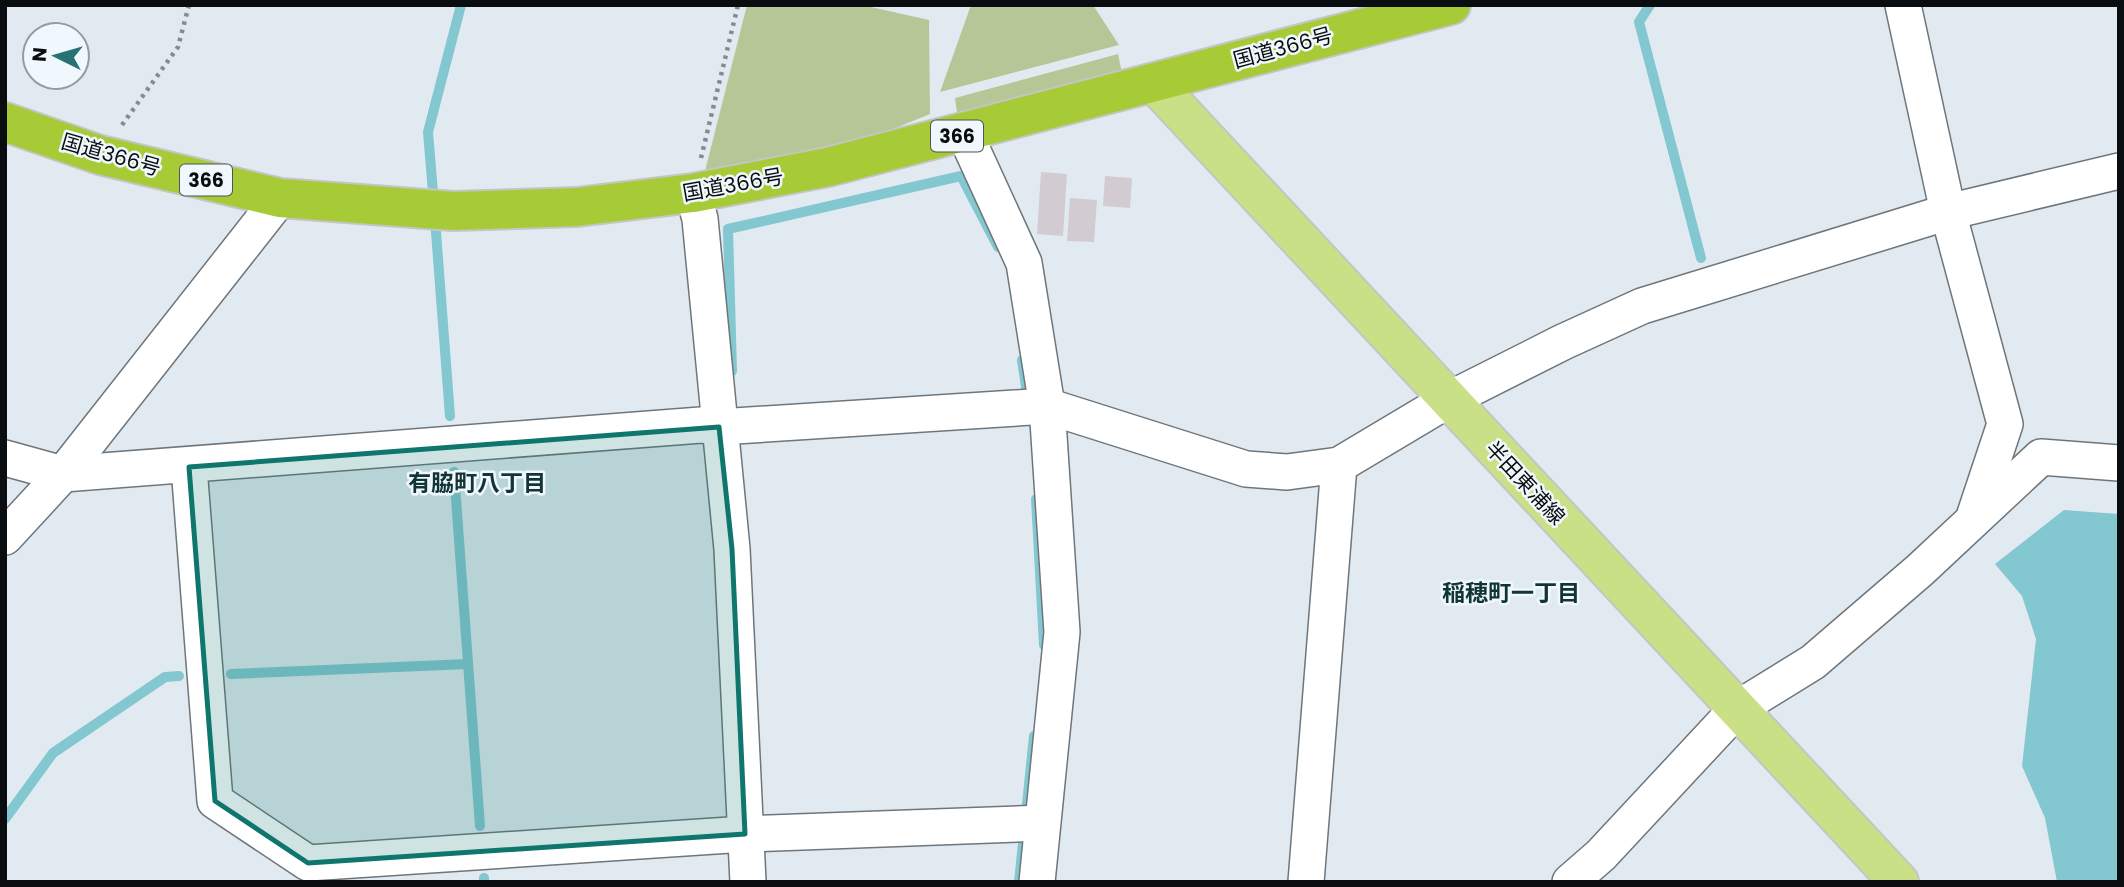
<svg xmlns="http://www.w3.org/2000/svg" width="2124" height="887" font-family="Poppins,'Noto Sans JP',sans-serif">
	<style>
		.green { fill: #b6c797 }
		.water { fill: #83c7d0 }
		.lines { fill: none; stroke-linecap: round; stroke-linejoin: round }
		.stream { stroke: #83c7d0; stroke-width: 10 }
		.building { fill: #d2cbd1 }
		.minor-casing { stroke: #6e767b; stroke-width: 38 }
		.major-casing { stroke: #c4c5c5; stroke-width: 42 }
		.highway-casing { stroke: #c4c5c5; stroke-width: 42 }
		.path { stroke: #858b90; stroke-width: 4.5; stroke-dasharray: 3.5 5; stroke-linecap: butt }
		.minor { stroke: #fff; stroke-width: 35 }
		.major { stroke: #cae087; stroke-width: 38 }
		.highway { stroke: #a7cb37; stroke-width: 38 }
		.marked { fill: #0f766e; fill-opacity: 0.2; stroke: #0f766e; stroke-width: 5; stroke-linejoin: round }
		.labels { text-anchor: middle; stroke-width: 5; stroke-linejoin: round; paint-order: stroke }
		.shield { fill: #f0f8fe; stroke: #4f5457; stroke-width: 2 }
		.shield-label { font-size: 19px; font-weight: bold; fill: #0a0d0f }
		.street-label { font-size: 21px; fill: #0a0d0f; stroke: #f0f8fe }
		.neighbourhood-label { font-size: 23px; font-weight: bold; fill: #113434; stroke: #f0f8fe }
	</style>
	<rect width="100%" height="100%" fill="#e2eaf1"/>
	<!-- green -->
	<g class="green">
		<path d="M747,5H862L929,20L930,114L886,132L704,175Z"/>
		<path d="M971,5H1093L1119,45L940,92Z"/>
		<path d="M1118,54L1122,73L957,113L955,98Z"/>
	</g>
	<!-- water -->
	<path class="water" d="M2064,510L2119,514V882H2057L2045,818L2022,766L2036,639L2022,596L1995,564Z"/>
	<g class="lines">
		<!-- stream -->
		<g class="stream">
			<path d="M1650,5L1639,22L1701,258"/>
			<path d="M434,204L428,132L461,5"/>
			<path d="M435,219L450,416"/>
			<path d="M1022,360L1028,400"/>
			<path d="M732,371L728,229L961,176L998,247"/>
			<path d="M454,472L480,826"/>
			<path d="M1036,499L1044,645"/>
			<path d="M231,674L468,664"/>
			<path d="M5,819L53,753L165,677L179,676"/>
			<path d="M484,878V882"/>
			<path d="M1019,882L1034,736"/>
		</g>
	</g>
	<!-- building -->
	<g class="building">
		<path d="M1041,172L1067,174L1063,236L1037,234Z"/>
		<path d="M1105,176L1132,178L1130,208L1103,206Z"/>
		<path d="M1070,198L1097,200L1094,242L1067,241Z"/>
	</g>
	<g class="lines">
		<defs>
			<g id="minor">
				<path d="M1903,5L1948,212L2005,424L1975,514"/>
				<path d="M965,134L1024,263L1047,406L1062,632L1037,882"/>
				<path d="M693,193L700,219L732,549L748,882"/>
				<path d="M5,458L63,474L701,425L719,427L1047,406L1246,469L1287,472L1339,465L1448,400L1563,342L1642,306L1948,212L2119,171"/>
				<path d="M189,467L215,801L308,863L745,834L1042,823"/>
				<path d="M5,537L63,474L280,198"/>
				<path d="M1306,882L1339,465"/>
				<path d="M1570,882L1601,855L1737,709L1813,662L1920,570L2041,457L2119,463"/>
			</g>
			<path id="major" d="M1154,83L1899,882"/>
			<path id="highway" d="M5,122L100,155L280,198L453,211L577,207L693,193L828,167L1451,5"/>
		</defs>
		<!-- minor casing -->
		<use href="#minor" class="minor-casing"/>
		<!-- major casing -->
		<use href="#major" class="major-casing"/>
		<!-- highway casing -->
		<use href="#highway" class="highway-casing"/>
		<!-- path -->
		<g class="path">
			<path d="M122,125L178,47L189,5"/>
			<path d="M701,158L738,5"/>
		</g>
		<!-- minor -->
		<use href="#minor" class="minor"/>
		<!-- major -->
		<use href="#major" class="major"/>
		<!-- highway -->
		<use href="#highway" class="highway"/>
	</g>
	<!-- marked area -->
	<path class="marked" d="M719,427L732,549L745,834L308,863L215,801L189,467Z"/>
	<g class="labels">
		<!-- shield labels -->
		<g class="shield">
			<rect x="931" y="120.5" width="52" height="31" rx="5"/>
			<rect x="180" y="164.5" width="52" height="31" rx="5"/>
		</g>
		<g class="shield-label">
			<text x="957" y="143">366</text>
			<text x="206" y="187">366</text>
		</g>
		<!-- street labels -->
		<g class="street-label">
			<text transform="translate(1283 48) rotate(-15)" y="7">国道366号</text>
			<text transform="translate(111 155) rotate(16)" y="7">国道366号</text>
			<text transform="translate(733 185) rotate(-10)" y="7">国道366号</text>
			<text transform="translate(1525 483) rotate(47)" y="7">半田東浦線</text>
		</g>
		<!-- neighbourhood labels -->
		<g class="neighbourhood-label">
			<text x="477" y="491">有脇町八丁目</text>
			<text x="1511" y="601">稲穂町一丁目</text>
		</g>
	</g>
	<!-- border -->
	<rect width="2124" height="887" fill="none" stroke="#0a0d0f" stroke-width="14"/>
	<!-- north arrow -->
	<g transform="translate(56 56) rotate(275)"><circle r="33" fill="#f0f8fe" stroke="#949a9e" stroke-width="2"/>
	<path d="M0-5L12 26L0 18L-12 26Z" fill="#277272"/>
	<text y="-10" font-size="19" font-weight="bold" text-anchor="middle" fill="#0a0d0f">N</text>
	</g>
</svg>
